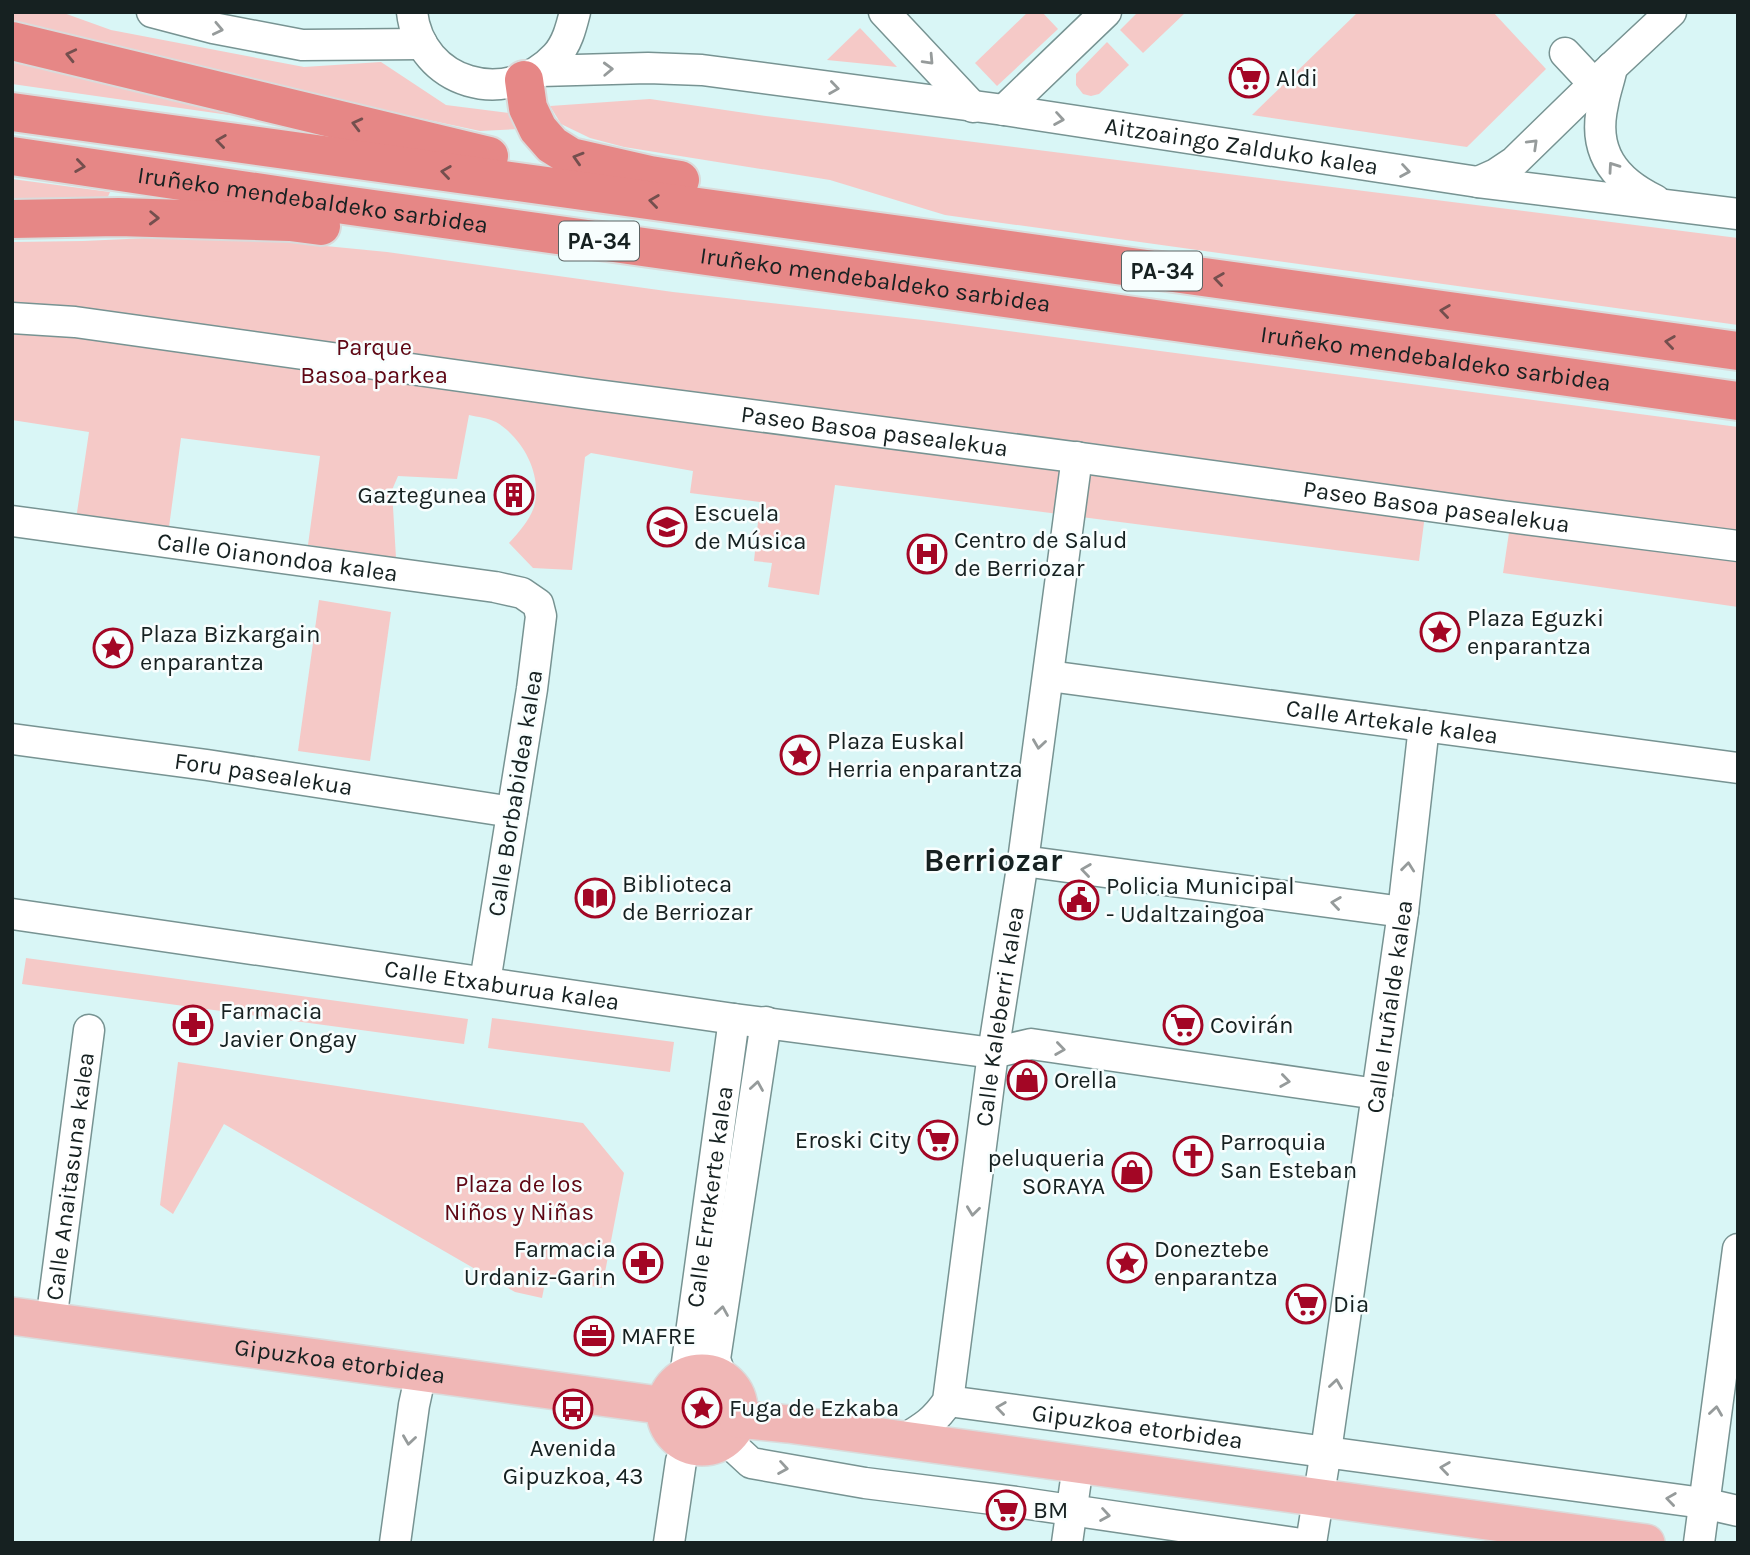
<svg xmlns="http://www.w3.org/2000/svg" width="1750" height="1555" font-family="Karla,sans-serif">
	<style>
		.green { fill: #f5c9c7 }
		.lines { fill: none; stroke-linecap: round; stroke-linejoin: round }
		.minor-casing { stroke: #779392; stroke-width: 33 }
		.major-casing { stroke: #dadbdb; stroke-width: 40 }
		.highway-casing { stroke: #dadbdb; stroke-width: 42 }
		.minor { stroke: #fff; stroke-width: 30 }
		.major { stroke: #f0b7b6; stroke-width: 37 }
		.highway { stroke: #e68786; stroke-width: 38 }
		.oneway { stroke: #969b9b }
		.oneway2 { stroke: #744f4e }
		.labels { text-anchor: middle; stroke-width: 5; stroke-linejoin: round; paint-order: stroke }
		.shield { fill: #f8fefe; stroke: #5a6363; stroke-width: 2 }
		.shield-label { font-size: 23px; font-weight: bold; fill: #162121 }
		.poi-label { font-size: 24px; fill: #162121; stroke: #f8fefe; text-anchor: start }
		.street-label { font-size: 24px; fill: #162121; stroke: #f8fefe }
		.park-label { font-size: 24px; fill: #5e0613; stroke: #f8fefe }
		.district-label { font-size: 32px; font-weight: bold; fill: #162121; stroke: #f8fefe }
	</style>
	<rect width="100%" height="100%" fill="#d9f6f6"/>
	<!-- green -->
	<g class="green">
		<path d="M12,12H61L111,30L304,67L381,62L446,105L509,113L520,129L480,131L195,70L12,26Z"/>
		<path d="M1028,12H1042L1058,29L997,86L975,63Z"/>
		<path d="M1138,12H1186L1143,53L1120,30Z"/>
		<path d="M1358,12H1493L1546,69L1467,147L1252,115Z"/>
		<path d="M860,28L897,67L827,60Z"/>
		<path d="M1107,42L1129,65L1099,94L1091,96L1083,94L1076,85V74Z"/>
		<path d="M12,57L250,109L229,115L12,84Z"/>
		<path d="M650,99L759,115L1738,238V325L945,215L830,180L624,147L590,138L561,124L550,106Z"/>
		<path d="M12,179L110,192L106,201L12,199Z"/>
		<path d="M214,235L387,252L673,292L932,321L1738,427V607L1503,573L1510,526L1425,515L1419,561L835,485L819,595L768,587L772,563L754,561L760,502L690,493L693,471L591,453L585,457L572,570L533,568L509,543C519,532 529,521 534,507C543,475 523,438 496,422C488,418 478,417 469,415L457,479L398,476L392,490L396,558L308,545L320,456L181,438L169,527L76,519L89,432L12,420V242L83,241Z"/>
		<path d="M319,600L391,612L370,761L298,751Z"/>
		<path d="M26,958L468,1019L464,1044L22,984Z"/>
		<path d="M492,1018L674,1042L670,1072L488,1048Z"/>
		<path d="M178,1062L583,1123L624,1173L602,1288L546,1278L542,1298L515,1292L224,1124L173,1214L160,1205Z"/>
		<circle cx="702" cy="1409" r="24"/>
	</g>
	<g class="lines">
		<defs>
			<g id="minor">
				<path d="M152,12L213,28L302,45L422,44"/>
				<path d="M412,12C420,84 507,109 556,56C567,44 571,28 575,12"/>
				<path d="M884,12L973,107"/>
				<path d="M1565,53L1594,84"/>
				<path d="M1612,67C1610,79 1605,91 1603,104C1592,151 1614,180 1655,200"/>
				<path id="s1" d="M540,71L648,68L702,70L1004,110L1478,182L1738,214"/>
				<path d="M1004,110L1106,12"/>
				<path d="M1478,182L1496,174L1514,162L1594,84L1671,12"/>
				<path id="s2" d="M12,318L75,322L589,394L1089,459L1502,516L1738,546"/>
				<path id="s3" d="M12,521L495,587L522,593L538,604L541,616L532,689L485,982"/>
				<path id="s4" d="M1049,676L1738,768"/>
				<path id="s5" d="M12,739L207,765L512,812"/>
				<path d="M1023,861L1403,912"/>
				<path id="s6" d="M12,914L734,1019L993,1053L1031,1044L1377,1094"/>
				<path id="s7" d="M51,1322L89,1030"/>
				<path id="s8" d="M685,1377L734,1019"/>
				<path d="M721,1377L715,1359L766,1022"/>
				<path id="s9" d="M948,1401L1703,1503L1738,1511"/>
				<path d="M725,1439L751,1463L865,1483L1016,1502L1295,1543"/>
				<path id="s10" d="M903,1440C923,1428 935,1421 948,1401L993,1053L1023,861L1077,457"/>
				<path d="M395,1543L414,1405L421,1373"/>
				<path d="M669,1543L681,1461L690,1444"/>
				<path d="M1067,1543L1078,1465"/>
				<path id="s11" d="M1311,1543L1326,1451L1403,912L1424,726"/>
				<path d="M1699,1543L1738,1249"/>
			</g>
			<g id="major">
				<path id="s12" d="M12,1316L666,1406"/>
				<circle cx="702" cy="1410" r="37"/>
				<path d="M738,1419L788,1424L1646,1543"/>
			</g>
			<g id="highway">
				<path d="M12,41L489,156"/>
				<path d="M524,80L528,108L538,129L552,145L571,157L650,175L680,180"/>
				<path d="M12,112L1738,351"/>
				<path id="s13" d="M12,156L323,202L1738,401"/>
				<path d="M12,219L118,217L290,222L321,226"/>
			</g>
		</defs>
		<!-- minor casing -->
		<use href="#minor" class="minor-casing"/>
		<!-- major casing -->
		<use href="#major" class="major-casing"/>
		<!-- highway casing -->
		<use href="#highway" class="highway-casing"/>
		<!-- minor -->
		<use href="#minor" class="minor"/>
		<!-- major -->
		<use href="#major" class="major"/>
		<!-- highway -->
		<use href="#highway" class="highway"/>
	</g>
	<!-- one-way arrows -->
	<defs><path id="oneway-chevron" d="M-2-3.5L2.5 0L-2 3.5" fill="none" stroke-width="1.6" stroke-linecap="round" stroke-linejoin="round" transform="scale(1.75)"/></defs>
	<g class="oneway">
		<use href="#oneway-chevron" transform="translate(218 29) rotate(12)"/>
		<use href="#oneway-chevron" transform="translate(929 60) rotate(47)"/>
		<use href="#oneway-chevron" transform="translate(608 69) rotate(-2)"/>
		<use href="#oneway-chevron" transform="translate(834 88) rotate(8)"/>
		<use href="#oneway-chevron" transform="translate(1059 119) rotate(9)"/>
		<use href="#oneway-chevron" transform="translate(1533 144) rotate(-44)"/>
		<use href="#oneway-chevron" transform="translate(1613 167) rotate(-125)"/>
		<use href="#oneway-chevron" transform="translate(1405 171) rotate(9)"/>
		<use href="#oneway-chevron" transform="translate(1039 744) rotate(98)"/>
		<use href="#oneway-chevron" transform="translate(1408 867) rotate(-84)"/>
		<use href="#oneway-chevron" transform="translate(1086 870) rotate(-172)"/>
		<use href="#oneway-chevron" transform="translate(1336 903) rotate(-172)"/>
		<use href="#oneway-chevron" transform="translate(1060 1049) rotate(8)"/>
		<use href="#oneway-chevron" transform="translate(1285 1081) rotate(8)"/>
		<use href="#oneway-chevron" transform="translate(757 1086) rotate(-81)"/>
		<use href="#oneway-chevron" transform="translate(973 1211) rotate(97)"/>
		<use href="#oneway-chevron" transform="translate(722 1311) rotate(-81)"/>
		<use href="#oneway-chevron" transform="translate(1336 1384) rotate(-82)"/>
		<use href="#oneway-chevron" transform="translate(1001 1408) rotate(-172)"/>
		<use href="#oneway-chevron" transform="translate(1716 1411) rotate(-82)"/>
		<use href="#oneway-chevron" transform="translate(409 1440) rotate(98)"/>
		<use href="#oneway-chevron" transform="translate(783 1468) rotate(9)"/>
		<use href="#oneway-chevron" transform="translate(1445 1468) rotate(-172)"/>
		<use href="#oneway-chevron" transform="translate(1671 1499) rotate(-172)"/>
		<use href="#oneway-chevron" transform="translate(1105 1515) rotate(9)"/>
	</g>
	<g class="oneway2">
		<use href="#oneway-chevron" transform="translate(71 55) rotate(-167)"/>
		<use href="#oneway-chevron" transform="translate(357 124) rotate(-166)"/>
		<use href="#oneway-chevron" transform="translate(221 141) rotate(-172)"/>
		<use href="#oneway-chevron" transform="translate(578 158) rotate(-163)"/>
		<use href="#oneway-chevron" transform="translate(80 166) rotate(8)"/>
		<use href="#oneway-chevron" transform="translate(446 172) rotate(-172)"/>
		<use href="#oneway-chevron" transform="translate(654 201) rotate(-172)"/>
		<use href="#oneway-chevron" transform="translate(154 218) rotate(2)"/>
		<use href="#oneway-chevron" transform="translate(1219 279) rotate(-172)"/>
		<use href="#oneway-chevron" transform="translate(1445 311) rotate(-172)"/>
		<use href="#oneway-chevron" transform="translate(1670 342) rotate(-172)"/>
	</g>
	<!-- icons -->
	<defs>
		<symbol id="supermarket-ring" viewBox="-11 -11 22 22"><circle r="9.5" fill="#f8fefe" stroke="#a30625" stroke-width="1.5"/><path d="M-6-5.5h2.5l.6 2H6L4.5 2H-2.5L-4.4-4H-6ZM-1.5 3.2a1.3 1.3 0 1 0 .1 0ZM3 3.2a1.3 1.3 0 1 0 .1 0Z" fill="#a30625"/></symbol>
		<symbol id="building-ring" viewBox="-11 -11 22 22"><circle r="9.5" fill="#f8fefe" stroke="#a30625" stroke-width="1.5"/><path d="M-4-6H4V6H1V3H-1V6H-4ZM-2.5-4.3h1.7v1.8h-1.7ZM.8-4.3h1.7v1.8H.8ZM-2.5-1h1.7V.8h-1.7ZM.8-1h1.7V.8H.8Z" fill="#a30625"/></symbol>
		<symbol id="university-ring" viewBox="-11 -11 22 22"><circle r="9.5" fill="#f8fefe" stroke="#a30625" stroke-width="1.5"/><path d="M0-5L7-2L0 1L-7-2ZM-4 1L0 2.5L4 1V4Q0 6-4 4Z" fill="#a30625"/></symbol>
		<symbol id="hospital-ring" viewBox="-11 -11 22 22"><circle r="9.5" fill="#f8fefe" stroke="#a30625" stroke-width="1.5"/><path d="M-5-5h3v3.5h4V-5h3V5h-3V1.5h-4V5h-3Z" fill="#a30625"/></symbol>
		<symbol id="sight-ring" viewBox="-11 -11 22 22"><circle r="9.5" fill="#f8fefe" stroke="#a30625" stroke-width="1.5"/><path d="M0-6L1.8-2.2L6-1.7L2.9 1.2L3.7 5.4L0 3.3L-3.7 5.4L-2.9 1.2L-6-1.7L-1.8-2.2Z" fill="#a30625"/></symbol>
		<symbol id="library-ring" viewBox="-11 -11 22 22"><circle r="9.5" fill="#f8fefe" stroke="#a30625" stroke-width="1.5"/><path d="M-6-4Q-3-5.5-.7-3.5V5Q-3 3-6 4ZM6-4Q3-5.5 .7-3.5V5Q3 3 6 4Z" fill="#a30625"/></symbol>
		<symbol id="civic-ring" viewBox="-11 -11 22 22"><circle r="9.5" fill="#f8fefe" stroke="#a30625" stroke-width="1.5"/><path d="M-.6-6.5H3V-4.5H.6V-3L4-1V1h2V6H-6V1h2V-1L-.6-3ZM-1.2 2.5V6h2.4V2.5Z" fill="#a30625"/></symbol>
		<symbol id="pharmacy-ring" viewBox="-11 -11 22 22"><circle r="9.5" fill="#f8fefe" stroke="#a30625" stroke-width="1.5"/><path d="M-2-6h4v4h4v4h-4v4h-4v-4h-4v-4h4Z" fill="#a30625"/></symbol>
		<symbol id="shop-ring" viewBox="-11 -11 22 22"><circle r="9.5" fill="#f8fefe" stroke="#a30625" stroke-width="1.5"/><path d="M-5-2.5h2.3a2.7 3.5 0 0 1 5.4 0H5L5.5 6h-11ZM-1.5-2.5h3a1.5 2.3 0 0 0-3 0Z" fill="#a30625"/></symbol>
		<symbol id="church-ring" viewBox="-11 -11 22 22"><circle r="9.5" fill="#f8fefe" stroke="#a30625" stroke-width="1.5"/><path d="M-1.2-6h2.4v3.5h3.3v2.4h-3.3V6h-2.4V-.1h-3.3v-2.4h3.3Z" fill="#a30625"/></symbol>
		<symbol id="office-ring" viewBox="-11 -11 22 22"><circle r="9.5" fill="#f8fefe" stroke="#a30625" stroke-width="1.5"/><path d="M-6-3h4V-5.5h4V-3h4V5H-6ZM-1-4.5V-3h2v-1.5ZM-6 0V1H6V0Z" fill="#a30625"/></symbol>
		<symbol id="bus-ring" viewBox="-11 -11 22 22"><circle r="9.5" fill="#f8fefe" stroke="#a30625" stroke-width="1.5"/><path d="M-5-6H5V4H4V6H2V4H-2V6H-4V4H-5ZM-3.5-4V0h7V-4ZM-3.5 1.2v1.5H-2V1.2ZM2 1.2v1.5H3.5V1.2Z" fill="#a30625"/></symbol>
	</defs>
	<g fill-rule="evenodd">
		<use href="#supermarket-ring" x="1227" y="56" width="44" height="44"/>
		<use href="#building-ring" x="492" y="473" width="44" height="44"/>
		<use href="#university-ring" x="645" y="505" width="44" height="44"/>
		<use href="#hospital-ring" x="905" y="532" width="44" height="44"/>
		<use href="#sight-ring" x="1418" y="610" width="44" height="44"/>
		<use href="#sight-ring" x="91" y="626" width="44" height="44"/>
		<use href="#sight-ring" x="778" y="733" width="44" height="44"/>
		<use href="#library-ring" x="573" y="876" width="44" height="44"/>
		<use href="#civic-ring" x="1057" y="878" width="44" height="44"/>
		<use href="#pharmacy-ring" x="171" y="1003" width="44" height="44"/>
		<use href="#supermarket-ring" x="1161" y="1003" width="44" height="44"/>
		<use href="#shop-ring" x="1005" y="1058" width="44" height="44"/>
		<use href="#supermarket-ring" x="916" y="1118" width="44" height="44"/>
		<use href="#church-ring" x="1171" y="1134" width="44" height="44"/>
		<use href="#shop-ring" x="1110" y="1150" width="44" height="44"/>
		<use href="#pharmacy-ring" x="621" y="1241" width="44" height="44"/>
		<use href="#sight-ring" x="1105" y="1241" width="44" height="44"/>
		<use href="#supermarket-ring" x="1284" y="1282" width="44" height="44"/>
		<use href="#office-ring" x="572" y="1314" width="44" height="44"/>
		<use href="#sight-ring" x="680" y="1386" width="44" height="44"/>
		<use href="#bus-ring" x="551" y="1387" width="44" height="44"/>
		<use href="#supermarket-ring" x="984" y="1488" width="44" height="44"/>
	</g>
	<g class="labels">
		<!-- shield labels -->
		<g class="shield">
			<rect x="559" y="221.5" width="80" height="39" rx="5"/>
			<rect x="1122" y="251.5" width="80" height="39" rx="5"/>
		</g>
		<g class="shield-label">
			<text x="599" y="249">PA-34</text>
			<text x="1162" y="279">PA-34</text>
		</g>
		<!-- poi labels -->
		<g class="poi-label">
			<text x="1276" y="86">Aldi</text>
			<text x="487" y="503" text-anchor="end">Gaztegunea</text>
			<text x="694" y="521">Escuela<tspan x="694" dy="28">de Música</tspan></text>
			<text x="954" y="548">Centro de Salud<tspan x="954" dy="28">de Berriozar</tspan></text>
			<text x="1467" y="626">Plaza Eguzki<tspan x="1467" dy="28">enparantza</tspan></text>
			<text x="140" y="642">Plaza Bizkargain<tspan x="140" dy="28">enparantza</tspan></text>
			<text x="827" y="749">Plaza Euskal<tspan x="827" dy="28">Herria enparantza</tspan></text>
			<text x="622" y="892">Biblioteca<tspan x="622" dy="28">de Berriozar</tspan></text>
			<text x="1106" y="894">Policia Municipal<tspan x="1106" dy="28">- Udaltzaingoa</tspan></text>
			<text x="220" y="1019">Farmacia<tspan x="220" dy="28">Javier Ongay</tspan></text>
			<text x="1210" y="1033">Covirán</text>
			<text x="1054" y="1088">Orella</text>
			<text x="911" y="1148" text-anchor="end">Eroski City</text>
			<text x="1220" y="1150">Parroquia<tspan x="1220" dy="28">San Esteban</tspan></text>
			<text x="1105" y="1166" text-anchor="end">peluqueria<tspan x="1105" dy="28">SORAYA</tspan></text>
			<text x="616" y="1257" text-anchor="end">Farmacia<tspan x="616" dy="28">Urdaniz-Garin</tspan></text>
			<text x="1154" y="1257">Doneztebe<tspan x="1154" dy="28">enparantza</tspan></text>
			<text x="1333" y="1312">Dia</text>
			<text x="621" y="1344">MAFRE</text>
			<text x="729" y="1416">Fuga de Ezkaba</text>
			<text x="573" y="1456" text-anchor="middle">Avenida<tspan x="573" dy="28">Gipuzkoa, 43</tspan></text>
			<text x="1033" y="1518">BM</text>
		</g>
		<!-- street labels -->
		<g class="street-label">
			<text dy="8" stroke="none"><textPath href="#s1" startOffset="707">Aitzoaingo Zalduko kalea</textPath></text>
			<text dy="8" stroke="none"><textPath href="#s13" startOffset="304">Iruñeko mendebaldeko sarbidea</textPath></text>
			<text dy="8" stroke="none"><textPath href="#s13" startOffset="872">Iruñeko mendebaldeko sarbidea</textPath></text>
			<text dy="8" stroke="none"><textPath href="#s13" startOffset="1438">Iruñeko mendebaldeko sarbidea</textPath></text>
			<text dy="8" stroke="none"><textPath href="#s2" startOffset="870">Paseo Basoa pasealekua</textPath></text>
			<text dy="8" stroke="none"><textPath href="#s2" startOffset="1437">Paseo Basoa pasealekua</textPath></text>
			<text dy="8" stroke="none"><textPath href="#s3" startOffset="268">Calle Oianondoa kalea</textPath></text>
			<text dy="8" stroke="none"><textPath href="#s4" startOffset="346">Calle Artekale kalea</textPath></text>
			<text dy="8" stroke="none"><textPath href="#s5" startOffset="254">Foru pasealekua</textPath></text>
			<text transform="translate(515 793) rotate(-81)" y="8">Calle Borbabidea kalea</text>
			<text dy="8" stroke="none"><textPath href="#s6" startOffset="495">Calle Etxaburua kalea</textPath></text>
			<text dy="8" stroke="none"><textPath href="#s11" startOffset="542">Calle Iruñalde kalea</textPath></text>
			<text dy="8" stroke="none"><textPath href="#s10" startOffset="448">Calle Kaleberri kalea</textPath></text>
			<text dy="8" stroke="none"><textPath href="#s7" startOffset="147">Calle Anaitasuna kalea</textPath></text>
			<text dy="8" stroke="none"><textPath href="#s8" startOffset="182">Calle Errekerte kalea</textPath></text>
			<text dy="8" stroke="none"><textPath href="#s12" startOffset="331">Gipuzkoa etorbidea</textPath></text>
			<text dy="8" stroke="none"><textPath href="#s9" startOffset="191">Gipuzkoa etorbidea</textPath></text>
		</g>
		<!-- park labels -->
		<g class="park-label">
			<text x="374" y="355">Parque<tspan x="374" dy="28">Basoa parkea</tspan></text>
			<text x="519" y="1192">Plaza de los<tspan x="519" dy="28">Niños y Niñas</tspan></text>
		</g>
		<!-- district labels -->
		<g class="district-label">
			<text x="993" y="871">Berriozar</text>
		</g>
	</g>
	<!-- border -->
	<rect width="1750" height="1555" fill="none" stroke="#162121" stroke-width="28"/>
</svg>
